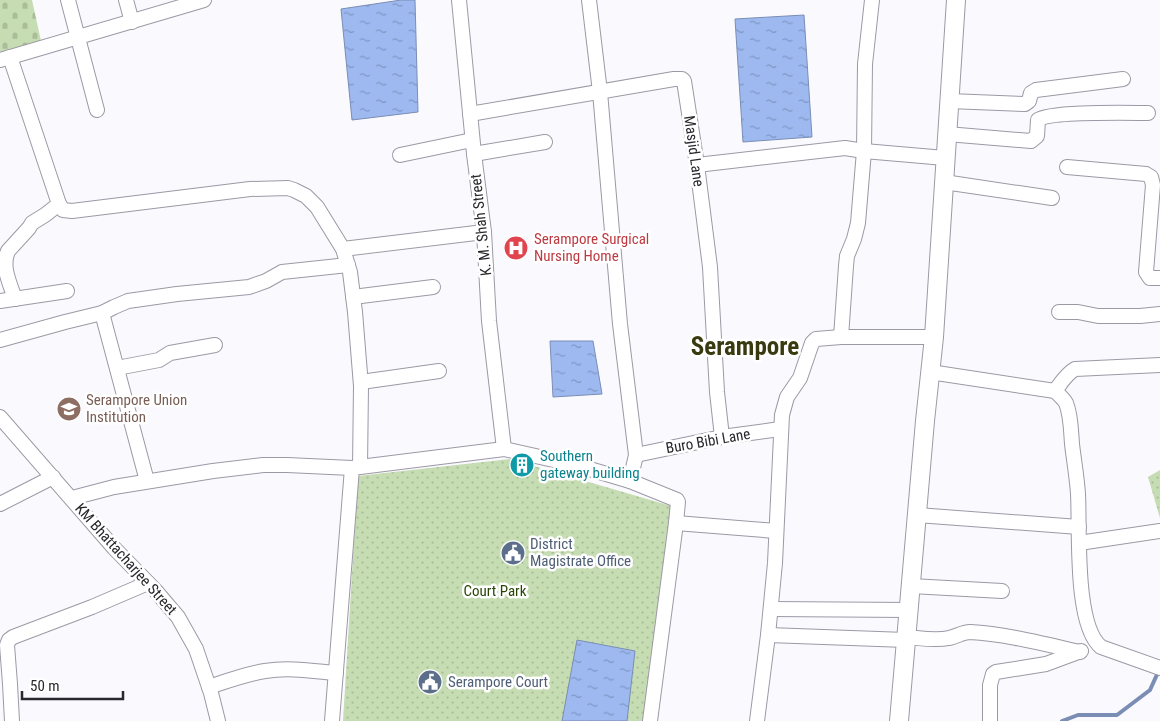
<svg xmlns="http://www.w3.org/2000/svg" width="1160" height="721" font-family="'Roboto Condensed',sans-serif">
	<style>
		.cemetery { fill: url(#cemetery-stones) }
		.park { fill: url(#park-dots) }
		.water { fill: url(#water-ripples); stroke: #7a8db5 }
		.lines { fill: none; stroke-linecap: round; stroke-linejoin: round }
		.stream { stroke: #7a8db5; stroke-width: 4 }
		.minor-casing { stroke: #9c99a5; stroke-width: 16 }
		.tertiary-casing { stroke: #9c99a5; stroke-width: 20 }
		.minor { stroke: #fff; stroke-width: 14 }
		.tertiary { stroke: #fff; stroke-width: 18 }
		.labels { text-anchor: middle; stroke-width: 5; stroke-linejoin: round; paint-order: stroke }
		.street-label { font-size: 15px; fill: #28272c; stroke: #fff }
		.health-label { font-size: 15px; fill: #be3a42; stroke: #fff; text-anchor: start }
		.education-label { font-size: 15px; fill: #785e54; stroke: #fff; text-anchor: start }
		.culture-label { font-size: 15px; fill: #0d838f; stroke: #fff; text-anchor: start }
		.service-label { font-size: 15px; fill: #4e5e75; stroke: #fff; text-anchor: start }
		.park-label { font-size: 15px; fill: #2a4505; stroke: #fff }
		.town-label { font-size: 25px; font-weight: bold; fill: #3a3a11; stroke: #fff }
	</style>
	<defs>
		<pattern id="cemetery-stones" width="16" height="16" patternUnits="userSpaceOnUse" patternTransform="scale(1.25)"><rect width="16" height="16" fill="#c6dcb2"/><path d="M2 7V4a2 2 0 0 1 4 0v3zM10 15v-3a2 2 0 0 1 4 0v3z" fill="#aabd99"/></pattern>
		<pattern id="park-dots" width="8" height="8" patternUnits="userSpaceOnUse" patternTransform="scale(1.25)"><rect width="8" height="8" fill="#c6dcb2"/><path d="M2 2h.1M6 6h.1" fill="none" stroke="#aabd99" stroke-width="1.8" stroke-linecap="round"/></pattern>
		<pattern id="water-ripples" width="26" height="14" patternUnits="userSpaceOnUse" patternTransform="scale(1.25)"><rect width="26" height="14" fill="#9db9f0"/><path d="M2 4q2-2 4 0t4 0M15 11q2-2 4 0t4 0" fill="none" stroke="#8096c3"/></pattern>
	</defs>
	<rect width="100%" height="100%" fill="#faf9fe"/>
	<!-- cemetery -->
	<path class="cemetery" d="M0,0H32L41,41L0,54Z"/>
	<!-- park -->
	<g class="park">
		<path d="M510,459L671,506L655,630L649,721H343L358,476Z"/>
		<path d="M1160,470V518L1148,477Z"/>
	</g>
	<!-- water -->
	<g class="water">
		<path d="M401,0H415L418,112L352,120L341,9Z"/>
		<path d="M804,15L812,137L743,142L735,19Z"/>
		<path d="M550,341H593L602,394L553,397Z"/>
		<path d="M577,640L635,651L627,721H562Z"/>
	</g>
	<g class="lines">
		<!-- stream -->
		<path class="stream" d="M1062,721L1078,715H1117L1150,690L1159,670"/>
		<defs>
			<g id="minor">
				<path d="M68,0L97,110"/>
				<path d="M126,0L132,22"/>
				<path d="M459,0L474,154L484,232L489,321L504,449"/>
				<path d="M589,0L600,92L620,324L636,455L630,481"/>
				<path d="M10,57L59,204L63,210L72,211L250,189L288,188L294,190L306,196L317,207L343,249L350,272L355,312L361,386L360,467"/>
				<path d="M0,60L204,0"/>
				<path d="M949,101L1025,104L1029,101L1031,93L1036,90L1123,79"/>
				<path d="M470,114L674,79H682L684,81L697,165L710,267L717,392L722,437"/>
				<path d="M947,134L1031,141L1037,136L1038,120C1049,111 1129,113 1148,113"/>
				<path d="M474,154L545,142"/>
				<path d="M400,155L472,140"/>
				<path d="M697,165L845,148L864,151L945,158"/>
				<path d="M1067,167L1146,174L1151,177L1153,185L1146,272L1150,278H1160"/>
				<path d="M944,182L1052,198"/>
				<path d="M343,249L484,232"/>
				<path d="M353,297L433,287"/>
				<path d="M15,299C10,283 1,267 8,251L29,228L32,223L45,215L59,204"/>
				<path d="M0,301L67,291"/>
				<path d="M1059,312H1078L1098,316H1140L1160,314"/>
				<path d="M102,313L147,481"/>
				<path d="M841,337L846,266L847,256L854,239L858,223L864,151L865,64L872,0"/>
				<path d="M0,340L65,322L102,313L114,307L128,301L177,294L249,287L266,281L282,272L348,265"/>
				<path d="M117,368L159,360L170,353L215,345"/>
				<path d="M930,372L1055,391C1059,395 1063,398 1066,403C1071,415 1071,431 1072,444C1074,461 1077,478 1078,494C1080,529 1074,625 1101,647L1160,668"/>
				<path d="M361,382L439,371"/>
				<path d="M1055,391C1061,383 1066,374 1075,369L1160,365"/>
				<path d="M0,417L114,548L155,590L178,617L196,649L211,693L218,721"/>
				<path d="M636,455L722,437L780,429"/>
				<path d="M72,498L114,487L213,471L263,465H287L352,468"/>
				<path d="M0,504L53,477"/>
				<path d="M917,515L1079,527"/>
				<path d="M676,523L776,531"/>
				<path d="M1079,543L1160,531"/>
				<path d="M911,586L1002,591"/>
				<path d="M771,609L909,610"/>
				<path d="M768,635L906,640"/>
				<path d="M907,637C920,638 935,641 949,638C956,637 962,632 970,632C1007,634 1044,644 1080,652"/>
				<path d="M209,687C227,681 246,674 265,671C289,667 313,671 336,673"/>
				<path d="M12,721L10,684L7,645L9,640L13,637L92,607L148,583"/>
				<path d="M332,721L352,468L504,449L576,465L630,481L677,500L678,502L676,523L650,721"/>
				<path d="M757,721L768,635L775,563L782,415L787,397L800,378L812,343L816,339L841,337H934"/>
				<path d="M990,721V685L993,674L996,672L1046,664L1081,651"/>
			</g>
			<path id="tertiary" d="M899,721L925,421L934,337L956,0"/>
		</defs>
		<!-- minor casing -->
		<use href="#minor" class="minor-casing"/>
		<!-- tertiary casing -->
		<use href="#tertiary" class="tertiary-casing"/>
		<!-- minor -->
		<use href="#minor" class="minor"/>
		<!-- tertiary -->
		<use href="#tertiary" class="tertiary"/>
	</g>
	<!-- icons -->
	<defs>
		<symbol id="hospital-disc" viewBox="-11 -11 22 22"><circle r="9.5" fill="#e0444e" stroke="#fff"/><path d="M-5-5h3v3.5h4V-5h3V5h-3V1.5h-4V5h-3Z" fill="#fff"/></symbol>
		<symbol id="school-disc" viewBox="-11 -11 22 22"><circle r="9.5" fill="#8d6e63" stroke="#fff"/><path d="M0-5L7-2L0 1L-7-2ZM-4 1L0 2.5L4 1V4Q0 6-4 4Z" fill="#fff"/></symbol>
		<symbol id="building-disc" viewBox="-11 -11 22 22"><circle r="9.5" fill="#0f9aa8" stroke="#fff"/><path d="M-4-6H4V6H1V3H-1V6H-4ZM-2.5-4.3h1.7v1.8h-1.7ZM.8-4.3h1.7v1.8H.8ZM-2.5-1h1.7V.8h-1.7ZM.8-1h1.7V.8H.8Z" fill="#fff"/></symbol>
		<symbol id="civic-disc" viewBox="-11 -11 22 22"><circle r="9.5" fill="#5c6f8a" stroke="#fff"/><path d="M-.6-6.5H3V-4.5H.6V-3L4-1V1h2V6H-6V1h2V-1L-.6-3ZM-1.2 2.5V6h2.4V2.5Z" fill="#fff"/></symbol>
	</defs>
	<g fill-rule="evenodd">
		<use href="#hospital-disc" x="502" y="234" width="28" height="28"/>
		<use href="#school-disc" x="55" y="395" width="28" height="28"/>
		<use href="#building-disc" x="508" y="451" width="28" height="28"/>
		<use href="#civic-disc" x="499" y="539" width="28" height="28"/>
		<use href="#civic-disc" x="416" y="668" width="28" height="28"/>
	</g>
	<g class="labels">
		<!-- street labels -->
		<g class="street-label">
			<text transform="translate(694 151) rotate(82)" y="5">Masjid Lane</text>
			<text transform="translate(481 225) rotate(-96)" y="5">K. M. Shah Street</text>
			<text transform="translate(708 441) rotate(-10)" y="5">Buro Bibi Lane</text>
			<text transform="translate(126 559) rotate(48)" y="5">KM Bhattacharjee Street</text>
		</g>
		<!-- health labels -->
		<g class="health-label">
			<text x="534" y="244">Serampore Surgical<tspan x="534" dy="17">Nursing Home</tspan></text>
		</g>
		<!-- education labels -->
		<g class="education-label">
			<text x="86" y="405">Serampore Union<tspan x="86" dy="17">Institution</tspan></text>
		</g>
		<!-- culture labels -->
		<g class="culture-label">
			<text x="540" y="461">Southern<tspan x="540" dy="17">gateway building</tspan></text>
		</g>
		<!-- service labels -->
		<g class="service-label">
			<text x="530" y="549">District<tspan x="530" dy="17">Magistrate Office</tspan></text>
			<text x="448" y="687">Serampore Court</text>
		</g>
		<!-- park labels -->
		<g class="park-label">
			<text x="495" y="596">Court Park</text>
		</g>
		<!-- town labels -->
		<g class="town-label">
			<text x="745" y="355">Serampore</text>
		</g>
	</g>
	<!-- scale -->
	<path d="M22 691v8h101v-8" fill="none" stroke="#28272c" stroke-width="2.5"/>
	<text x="30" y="691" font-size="15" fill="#28272c" stroke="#ffffff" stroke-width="4" paint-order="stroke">50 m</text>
</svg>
